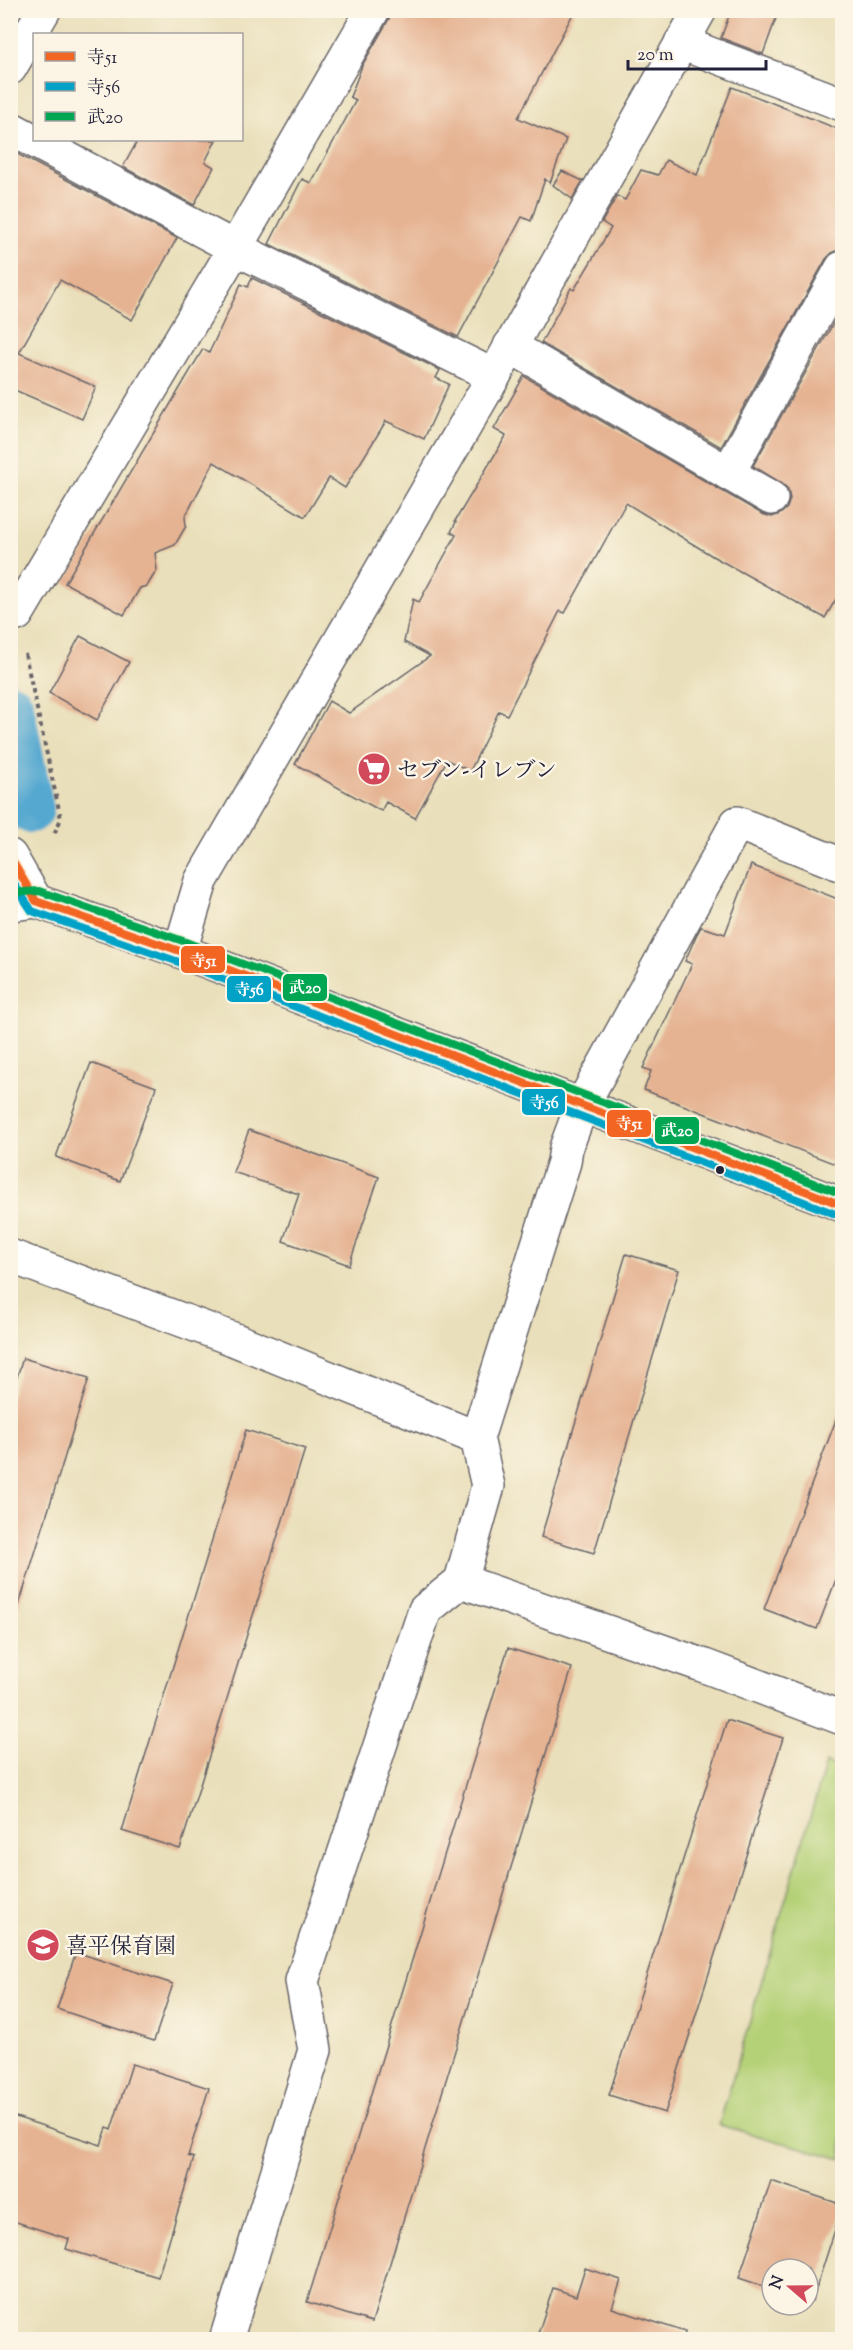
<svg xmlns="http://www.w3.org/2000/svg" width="853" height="2350" font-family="'Sorts Mill Goudy','Noto Serif JP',serif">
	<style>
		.green { fill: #b5d178; stroke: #6c7a5a; stroke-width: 1.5 }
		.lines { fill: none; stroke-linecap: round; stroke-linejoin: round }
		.canal { stroke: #55a8d0; stroke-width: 48 }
		.building { fill: #e5b292 }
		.minor-casing { stroke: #686467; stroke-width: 36 }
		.major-casing { stroke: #686467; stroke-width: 36 }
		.path { stroke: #686467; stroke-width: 4; stroke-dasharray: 4.5 4.5; stroke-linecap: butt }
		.minor { stroke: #fff; stroke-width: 33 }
		.major { stroke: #fff; stroke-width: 33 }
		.bus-1-casing { stroke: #fcf5e5; stroke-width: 12 }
		.bus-2-casing { stroke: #fcf5e5; stroke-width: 12 }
		.bus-3-casing { stroke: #fcf5e5; stroke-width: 12 }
		.bus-1 { stroke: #f26522; stroke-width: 8 }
		.bus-2 { stroke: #02a2c7; stroke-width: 8 }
		.bus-3 { stroke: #00a651; stroke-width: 8 }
		.bus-dot { fill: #22223b; stroke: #fcf5e5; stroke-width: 2 }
		.labels { text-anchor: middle; stroke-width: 5; stroke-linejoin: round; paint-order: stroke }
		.poi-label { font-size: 22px; fill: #22223b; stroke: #fcf5e5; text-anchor: start }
		.line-badge { stroke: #fcf5e5; stroke-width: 2 }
		.badge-label { font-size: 16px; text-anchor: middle; font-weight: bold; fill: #fff }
	</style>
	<rect width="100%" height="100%" fill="#fcf5e5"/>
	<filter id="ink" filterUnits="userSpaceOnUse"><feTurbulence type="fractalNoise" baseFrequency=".0167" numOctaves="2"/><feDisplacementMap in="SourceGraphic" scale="12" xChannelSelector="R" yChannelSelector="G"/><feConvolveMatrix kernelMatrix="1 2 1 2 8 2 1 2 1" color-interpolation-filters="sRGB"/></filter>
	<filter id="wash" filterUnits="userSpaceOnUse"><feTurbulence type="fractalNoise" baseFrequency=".008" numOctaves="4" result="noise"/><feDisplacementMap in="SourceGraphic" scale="24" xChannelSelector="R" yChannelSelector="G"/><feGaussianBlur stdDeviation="1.35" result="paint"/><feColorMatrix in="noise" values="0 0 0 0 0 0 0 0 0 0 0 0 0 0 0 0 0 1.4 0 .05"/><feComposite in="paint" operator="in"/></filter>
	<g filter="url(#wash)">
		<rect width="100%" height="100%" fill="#e9dfba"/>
		<!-- green -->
		<path class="green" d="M826,1763L842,1769V2159L719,2125Z"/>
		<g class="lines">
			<!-- canal -->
			<path class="canal" d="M10,707L30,809"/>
		</g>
		<g id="blocks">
			<!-- building -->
			<g class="building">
				<path d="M392,10H575L518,118L566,139L550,183L545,179L531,221L522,217L458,337L269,244L302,179L311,183L356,100L350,97L362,66L389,19Z"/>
				<path d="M731,10H779L763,54L721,38Z"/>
				<path d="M732,87L843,131V249L833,252L826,259L721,447L541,343L571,288L574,290L611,228L602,222L617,196L625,200L641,170L658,175L666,160L697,175Z"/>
				<path d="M138,140H216L205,162L214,167L194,205L123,167Z"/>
				<path d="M10,150L177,238L132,320L60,280L19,353L96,387L82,419L10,388Z"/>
				<path d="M562,171L583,181L572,199L553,185Z"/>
				<path d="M252,278L440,370L436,378L449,384L424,439L386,421L345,488L329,478L305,517L214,462L185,517L186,526L175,545L155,553L157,570L147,586L140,588L124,615L65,583L203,349L209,353L241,284L248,287Z"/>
				<path d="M843,306V587L825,618L714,557L626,503L565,613L560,611L507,715L499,711L470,771L447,760L415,818L386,802L381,811L295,764L329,701L349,713L430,656L404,642L413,599L419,602L456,535L451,532L456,522L455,521L506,436L494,429L524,376L762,514L772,517L780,514L787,508L790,499L788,489L780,482L753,466Z"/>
				<path d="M80,636L129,662L97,720L49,693Z"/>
				<path d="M751,865L843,901V1167L644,1090L651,1071L643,1068L692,964L685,961L696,936L701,927L725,934Z"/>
				<path d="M91,1063L156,1087L120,1181L56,1157Z"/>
				<path d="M249,1130L379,1177L349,1265L283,1241L299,1194L233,1172Z"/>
				<path d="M626,1254L679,1270L594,1553L541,1537Z"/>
				<path d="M23,1358L89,1378L19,1605L10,1603V1399Z"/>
				<path d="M839,1412L843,1413V1561L817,1629L764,1609Z"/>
				<path d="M246,1430L305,1449L180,1849L122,1831Z"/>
				<path d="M508,1648L572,1668L372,2322L307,2302Z"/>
				<path d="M727,1720L783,1738L665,2113L609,2095Z"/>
				<path d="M76,1952L173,1984L154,2041L57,2009Z"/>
				<path d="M132,2064L209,2088L188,2156L194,2158L158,2277L66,2249L69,2239L10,2220V2115L101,2145L107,2128L111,2130Z"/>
				<path d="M771,2181L843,2205L812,2301L808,2300V2269H772V2289L739,2278Z"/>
				<path d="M585,2268L621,2280L612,2308L685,2332L684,2340H536L553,2288L576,2296Z"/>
			</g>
		</g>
	</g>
	<g filter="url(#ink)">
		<use href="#blocks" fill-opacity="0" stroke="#686467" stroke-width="1.5"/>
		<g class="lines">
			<defs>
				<g id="minor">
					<path d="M681,43L842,104"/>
					<path d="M10,68L44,10"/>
					<path d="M10,128L235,248L494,376"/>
					<path d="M510,346L771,498"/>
					<path d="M728,473L842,268"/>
					<path d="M17,614L235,248L373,10"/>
					<path d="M10,904L36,901"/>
					<path d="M180,951L201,881L494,376L700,10"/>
					<path d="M10,1256L233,1339L477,1438"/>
					<path d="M461,1581L702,1665L842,1718"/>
					<path d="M226,2340L315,2050L302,1981L425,1610L461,1581L488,1486L477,1438L564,1162L566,1148L582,1105L737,823L842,865"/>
				</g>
				<path id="major" d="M10,856L36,901L180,951L842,1205"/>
			</defs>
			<!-- minor casing -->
			<use href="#minor" class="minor-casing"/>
			<!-- major casing -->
			<use href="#major" class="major-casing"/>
			<!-- path -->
			<path class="path" d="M25,654L61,819L54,834"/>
			<!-- minor -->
			<use href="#minor" class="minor"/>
			<!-- major -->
			<use href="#major" class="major"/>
			<defs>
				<path id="bus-1" d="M10,857L36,901L180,951L842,1205"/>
				<path id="bus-2" d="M10,878L32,911L176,961L838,1215"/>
				<path id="bus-3" d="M10,893L39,891L183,941L842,1194"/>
			</defs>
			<!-- bus-1 casing -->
			<use href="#bus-1" class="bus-1-casing"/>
			<!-- bus-2 casing -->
			<use href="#bus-2" class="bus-2-casing"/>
			<!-- bus-3 casing -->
			<use href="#bus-3" class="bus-3-casing"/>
			<!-- bus-1 -->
			<use href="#bus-1" class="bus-1"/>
			<!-- bus-2 -->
			<use href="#bus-2" class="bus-2"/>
			<!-- bus-3 -->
			<use href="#bus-3" class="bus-3"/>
		</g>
	</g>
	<!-- icons -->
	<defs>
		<symbol id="supermarket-disc" viewBox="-11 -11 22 22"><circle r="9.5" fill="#d1495b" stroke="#fcf5e5"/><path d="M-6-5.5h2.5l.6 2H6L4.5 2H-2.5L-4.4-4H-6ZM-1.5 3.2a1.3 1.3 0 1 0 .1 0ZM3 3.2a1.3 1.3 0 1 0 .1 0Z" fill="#fff"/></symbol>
		<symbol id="school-disc" viewBox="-11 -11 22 22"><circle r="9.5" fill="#d1495b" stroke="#fcf5e5"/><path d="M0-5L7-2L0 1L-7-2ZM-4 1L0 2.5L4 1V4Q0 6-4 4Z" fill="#fff"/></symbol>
	</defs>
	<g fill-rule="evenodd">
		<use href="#supermarket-disc" x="355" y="750" width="38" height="38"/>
		<use href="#school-disc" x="24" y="1926" width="38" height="38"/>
	</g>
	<!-- markers -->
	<circle class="bus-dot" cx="720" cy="1170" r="5"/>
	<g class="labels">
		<!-- poi labels -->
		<g class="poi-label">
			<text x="397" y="777">セブン-イレブン</text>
			<text x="66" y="1953">喜平保育園</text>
		</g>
	</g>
	<g class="line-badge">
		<rect x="180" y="945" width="46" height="29" rx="6" fill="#f26522"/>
		<rect x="282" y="973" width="46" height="29" rx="6" fill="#00a651"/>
		<rect x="226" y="975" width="46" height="28" rx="6" fill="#02a2c7"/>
		<rect x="521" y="1088" width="45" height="28" rx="6" fill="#02a2c7"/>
		<rect x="606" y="1109" width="46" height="29" rx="6" fill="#f26522"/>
		<rect x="654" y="1116" width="46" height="29" rx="6" fill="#00a651"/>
	</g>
	<g class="badge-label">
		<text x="203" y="966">寺51</text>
		<text x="305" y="993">武20</text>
		<text x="249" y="995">寺56</text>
		<text x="544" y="1108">寺56</text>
		<text x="629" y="1129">寺51</text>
		<text x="677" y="1136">武20</text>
	</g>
	<!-- margin -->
	<rect width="853" height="2350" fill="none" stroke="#fcf5e5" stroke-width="36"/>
	<!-- legend -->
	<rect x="33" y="33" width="210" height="108" fill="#fcf5e5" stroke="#a5a1a1" stroke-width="1.5"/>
	<rect x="45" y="52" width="30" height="9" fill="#f26522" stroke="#a5a1a1" stroke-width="1.5"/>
	<text x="87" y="63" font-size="18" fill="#22223b">寺51</text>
	<rect x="45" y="82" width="30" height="9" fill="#02a2c7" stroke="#a5a1a1" stroke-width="1.5"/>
	<text x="87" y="93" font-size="18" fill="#22223b">寺56</text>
	<rect x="45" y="112" width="30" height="9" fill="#00a651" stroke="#a5a1a1" stroke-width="1.5"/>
	<text x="87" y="123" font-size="18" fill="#22223b">武20</text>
	<!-- north arrow -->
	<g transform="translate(790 2287) rotate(290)"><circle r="28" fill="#fcf5e5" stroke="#a5a1a1" stroke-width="1.5"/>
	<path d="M0-4.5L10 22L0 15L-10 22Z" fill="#d1495b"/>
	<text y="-9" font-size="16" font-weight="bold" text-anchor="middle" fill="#22223b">N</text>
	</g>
	<!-- scale -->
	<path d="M628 60v9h138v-9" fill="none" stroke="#22223b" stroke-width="3"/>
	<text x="637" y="60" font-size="18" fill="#22223b" stroke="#fcf5e5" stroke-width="4.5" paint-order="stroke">20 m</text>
</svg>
